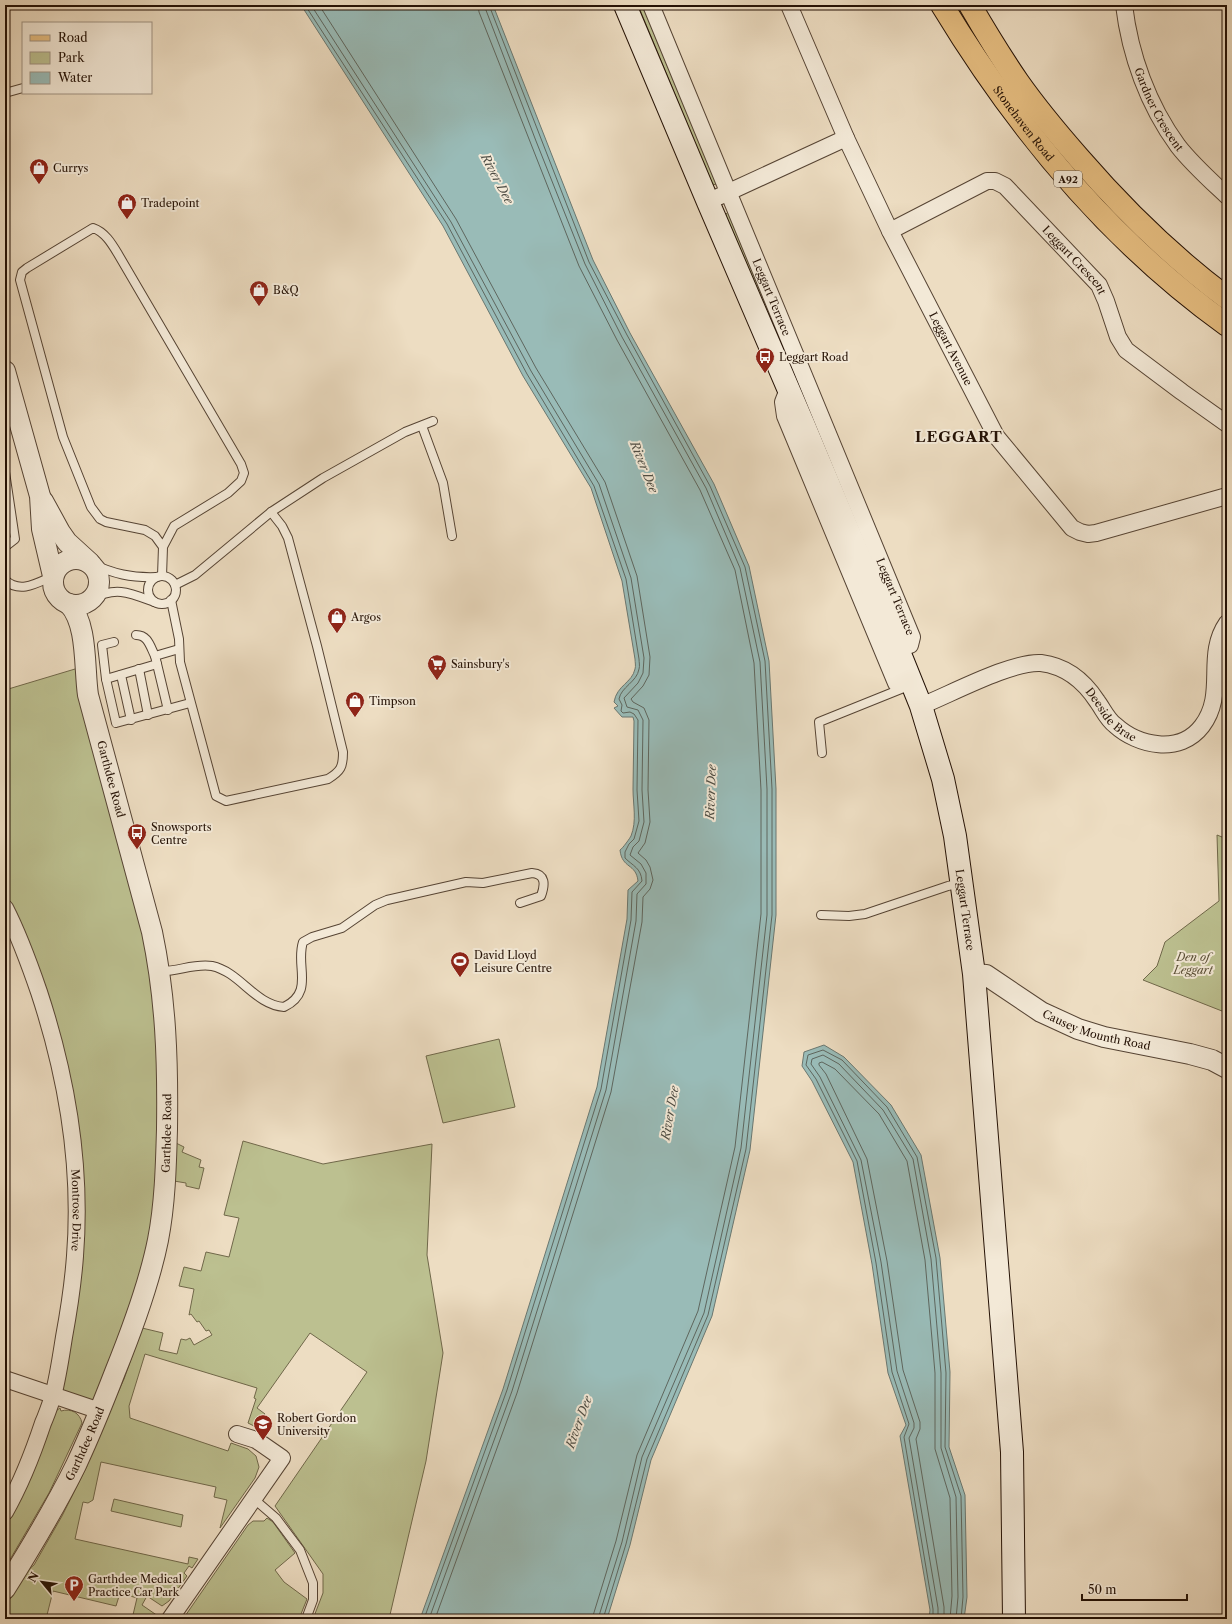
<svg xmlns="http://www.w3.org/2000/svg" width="1232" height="1624" font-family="'Libre Caslon Text',serif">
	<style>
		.green { fill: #bcc090; stroke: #70684a }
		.water { fill: #99bbb7; stroke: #6a7770 }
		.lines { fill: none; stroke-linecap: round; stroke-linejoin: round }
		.shore { stroke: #5e665e; stroke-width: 1 }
		.service-casing { stroke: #564434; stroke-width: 10 }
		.minor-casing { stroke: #564434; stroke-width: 18 }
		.tertiary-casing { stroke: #564434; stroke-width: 22 }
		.secondary-casing { stroke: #241105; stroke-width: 24 }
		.primary-casing { stroke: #241105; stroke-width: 24 }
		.service { stroke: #f3e9d7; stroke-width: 8 }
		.minor { stroke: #f3e9d7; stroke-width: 16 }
		.tertiary { stroke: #f3e9d7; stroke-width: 20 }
		.secondary { stroke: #f3e9d7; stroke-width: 22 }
		.primary { stroke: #e6be81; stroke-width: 22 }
		.labels { text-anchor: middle; stroke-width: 4; stroke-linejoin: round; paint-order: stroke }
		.shield { fill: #f3e9d7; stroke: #625244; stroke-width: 1 }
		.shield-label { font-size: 10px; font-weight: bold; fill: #241105 }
		.street-label { font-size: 11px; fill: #241105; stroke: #f3e9d7 }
		.poi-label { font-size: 11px; fill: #241105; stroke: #f3e9d7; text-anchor: start }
		.park-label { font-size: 11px; font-style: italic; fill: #594e36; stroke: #f3e9d7 }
		.water-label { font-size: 12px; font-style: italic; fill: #4d4c43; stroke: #f3e9d7 }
		.district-label { font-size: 15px; font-weight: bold; letter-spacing: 1px; fill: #241105; stroke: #f3e9d7 }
	</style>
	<rect width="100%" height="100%" fill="#edddc2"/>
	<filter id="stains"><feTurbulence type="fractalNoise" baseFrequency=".005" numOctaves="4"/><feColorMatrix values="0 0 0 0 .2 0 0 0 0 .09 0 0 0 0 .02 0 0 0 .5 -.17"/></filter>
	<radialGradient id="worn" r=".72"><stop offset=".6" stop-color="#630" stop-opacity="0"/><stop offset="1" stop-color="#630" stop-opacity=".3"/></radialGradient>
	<!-- green -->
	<g class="green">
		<path d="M638,5H644L717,185L712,184Z"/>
		<path d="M728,212L729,213L904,632L726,217V214Z"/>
		<path d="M85,666L152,932L163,1199L100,1411L53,1396L72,1290L65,1091L5,908V690Z"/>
		<path d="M1217,835L1227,839V1013L1143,980L1157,966L1165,942L1219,901Z"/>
		<path d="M499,1039L515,1107L443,1123L426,1056Z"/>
		<path d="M243,1141L323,1164L432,1144L427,1255L443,1353L426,1461L389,1619H313L323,1593V1574L275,1506L367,1372L310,1333L257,1408L265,1414L256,1427L248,1423L256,1399L254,1398L257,1388L145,1354L129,1406L130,1418L228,1451L231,1443L248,1449L256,1456L259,1467L255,1478L220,1528L227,1500L214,1497L216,1487L101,1462L93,1500L88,1503L83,1502L75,1539L188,1564L189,1557L198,1559L192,1568L189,1566L184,1573L187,1576L169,1601L162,1606L147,1596L142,1605L158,1616L157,1619H132L137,1598L120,1593L116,1606L53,1591L46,1619H5V1607L28,1570L34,1565L62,1516L87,1466L85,1465L124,1379L142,1328L163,1333L159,1350L177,1354L181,1339L186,1340L190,1338L194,1345L212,1335L209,1330L206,1331L199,1321L197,1322L191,1314L189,1315L194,1289L179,1286L184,1267L201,1271L206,1252L229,1257L239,1218L224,1215Z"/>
		<path d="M176,1143L184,1147L182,1152L201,1160L199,1167L204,1168L199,1189L186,1186V1183L174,1181Z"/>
		<path d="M60,1408L61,1411C71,1408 80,1413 82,1423L49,1493L5,1568V1524L9,1517L53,1413Z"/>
		<path d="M114,1499L183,1515L181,1527L111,1511Z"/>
		<path d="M267,1518L273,1522L295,1553L275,1570L284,1582L307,1599L299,1619H183L248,1525L253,1521H264Z"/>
	</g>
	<!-- water -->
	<g class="water">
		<path d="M301,5H493L593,260L630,333L714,484L749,566L769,661L776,789V915L750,1150L712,1316L651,1460L630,1545L607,1619H420L503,1389L597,1087L627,919L628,890L638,881C636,863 622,869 620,850C623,848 630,838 631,836C637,821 633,805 633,789C633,766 634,744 634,721L633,717H622L614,708L618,706L614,702C617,685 632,683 635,669C636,666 635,662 635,659L622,581L591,488L523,376L443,226Z"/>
		<path d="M824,1045L844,1057L891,1105L921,1155L940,1258L950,1372L949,1447L965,1495L967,1597L964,1619H929L930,1610L900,1436L906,1425L888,1373L872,1264L853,1162L812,1081L802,1066L804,1052Z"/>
	</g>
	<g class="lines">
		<!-- shore -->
		<g class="shore">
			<path d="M305,5L447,224L527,374L594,486L626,579L639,659C639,662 640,666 639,669C637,682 621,687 619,699L622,705L621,711L623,713L630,712L634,714L638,720L637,790L639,821L634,839L629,844L625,852V858C633,866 641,868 642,881L632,892L631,920L601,1089L507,1390L424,1619"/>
			<path d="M311,5L451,222L531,371L599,484L631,578L644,658L643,673L638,683L624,698L627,707L638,710L643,720L642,790L644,822L639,841L633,847L630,855L641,864L646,873V884L637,894L636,921L606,1090L512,1391L429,1619"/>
			<path d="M319,5L456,219L536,368L605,482L637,576L650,657L649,675L643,686L631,699L633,702L644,708L649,720L648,790L650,822L645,843L638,853L646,860L650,867L653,880L650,889L643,897L642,922L611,1092L517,1393L435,1619"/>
			<path d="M478,5L479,12L579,266L617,340L700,490L735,570L754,663L761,790V914L735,1147L698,1311L637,1455L616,1541L592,1619"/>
			<path d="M484,5L536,141L585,264L622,337L706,488L740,568L760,662L767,789V915L741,1148L704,1313L642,1457L622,1542L598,1619"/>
			<path d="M489,5L589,262L627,335L710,486L745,567L765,661L772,789V915L746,1149L708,1315L647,1459L626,1544L603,1619"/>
			<path d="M933,1619V1609L904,1437L909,1424L892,1372L876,1263L857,1161L816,1079L806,1065L808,1055L823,1050L842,1060L887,1107L917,1157L936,1258L946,1373L945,1447L961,1496L963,1597L961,1619"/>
			<path d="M938,1619V1608L909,1438L914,1428V1423L897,1371L881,1262L861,1160L820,1077L811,1064L812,1059L823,1055L839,1064L883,1110L913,1159L931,1259L941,1373V1448L956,1497L958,1597L956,1619"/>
			<path d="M944,1619V1607L916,1439L920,1429V1422L903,1370L887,1261L867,1159L826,1074L819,1065V1063L822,1062L835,1069L879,1114L907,1161L925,1260L935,1373V1449L950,1498L952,1596L950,1619"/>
		</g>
		<defs>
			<g id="service">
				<path d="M5,93L23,88"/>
				<path d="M422,426L443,483L452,536"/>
				<path d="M5,472L15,539L6,546"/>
				<path d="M90,563C114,574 131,578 157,577"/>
				<path d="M162,576L163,547L174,526L228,493L241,481L244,473L241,464L118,254C112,244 105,232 93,228L27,268L22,272L20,280L63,437L91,507L100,519L106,522L145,530L155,536L163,547"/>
				<circle cx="162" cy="590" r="14"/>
				<path d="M5,580C20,594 37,583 53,576"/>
				<path d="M175,585L195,575L271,512L323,478L405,432L433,421"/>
				<path d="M92,599C116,586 130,593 154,602"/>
				<path d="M171,600L179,639L180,662L216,796L226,801L328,779C341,771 343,767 343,752L317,646L288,538L282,526L271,512"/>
				<path d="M136,635C148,635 150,646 155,656"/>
				<path d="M179,649L155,656L157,664L106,679L116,723L190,703"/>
				<path d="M157,664L168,710"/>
				<path d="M139,669L148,715"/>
				<path d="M121,675L131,720"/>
				<path d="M106,679L102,645L114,642"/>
				<path d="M822,753L819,722L906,687"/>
				<path d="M821,915L849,916L865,914L948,886L961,883"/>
				<path d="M160,971C177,972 194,963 212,966C240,972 255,1005 284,1007C315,992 295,966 303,942L312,937L342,928L375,905L387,900L466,882L483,883L532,873C546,874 545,885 541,896L520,903"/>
				<path d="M254,1499L276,1518L300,1550L313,1583V1600L306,1619"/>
			</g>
			<g id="minor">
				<path id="s1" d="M651,5L912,637L910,645L898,649"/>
				<path id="s2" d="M789,5L846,138L890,231L996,436L1072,528L1080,532L1088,534L1096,533L1227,496"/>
				<path id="s3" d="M1124,5C1130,55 1148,105 1178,146C1192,164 1210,180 1227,196"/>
				<path d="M718,197L846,138"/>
				<path id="s4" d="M890,231L987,181H995L1005,186L1099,285L1106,301L1118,337L1126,350L1182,392L1227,424"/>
				<path d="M788,389L783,402L785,416L896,683L913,685"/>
				<path id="s5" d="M921,706C951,694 1012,661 1041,663C1065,666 1084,681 1097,701C1103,709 1107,719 1115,725C1138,746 1180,755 1202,726C1227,693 1204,656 1227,623"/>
				<path id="s6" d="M5,908C19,935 29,963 39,992C67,1077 82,1167 75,1256C73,1283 69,1310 64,1337C61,1356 58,1377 53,1396C50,1405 47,1414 43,1423C33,1453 21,1484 5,1512"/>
				<path d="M5,1379L100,1411"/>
				<path d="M170,1619L282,1458L256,1440L237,1434"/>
			</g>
			<g id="tertiary">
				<path d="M5,371L40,496L42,529L53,576"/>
				<path d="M43,501L60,532L67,542L90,563"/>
				<circle cx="76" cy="582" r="23"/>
				<path id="s7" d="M974,974L986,975L1041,1012L1078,1029L1104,1037L1190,1054L1212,1060L1227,1068"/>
				<path id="s8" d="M5,1589C30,1549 55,1508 76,1465C90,1435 103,1403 115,1372C132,1330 149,1285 158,1240C165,1204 166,1166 167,1129C168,1061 166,999 152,932L88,695C84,669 88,624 69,604"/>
			</g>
			<g id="secondary">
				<path id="s9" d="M625,5L708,202L803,423L898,649L921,706L943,779L955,836L974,974L1012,1452L1014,1619"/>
			</g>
			<g id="primary">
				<path id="s10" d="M942,5C1016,127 1110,241 1227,325"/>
				<path d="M970,5C985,31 1001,57 1018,82C1037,109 1058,134 1079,158C1124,210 1172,257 1227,298"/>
			</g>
		</defs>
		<!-- service casing -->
		<use href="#service" class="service-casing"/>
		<!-- minor casing -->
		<use href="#minor" class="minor-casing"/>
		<!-- tertiary casing -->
		<use href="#tertiary" class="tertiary-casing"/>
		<!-- secondary casing -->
		<use href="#secondary" class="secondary-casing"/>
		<!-- primary casing -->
		<use href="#primary" class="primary-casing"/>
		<!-- service -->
		<use href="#service" class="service"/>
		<!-- minor -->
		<use href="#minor" class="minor"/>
		<!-- tertiary -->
		<use href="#tertiary" class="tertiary"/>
		<!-- secondary -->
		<use href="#secondary" class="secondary"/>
		<!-- primary -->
		<use href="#primary" class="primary"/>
	</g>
	<!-- icons -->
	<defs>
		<symbol id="shop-pin" viewBox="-11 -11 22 30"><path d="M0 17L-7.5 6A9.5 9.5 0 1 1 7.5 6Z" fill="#8f2418" stroke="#f3e9d7"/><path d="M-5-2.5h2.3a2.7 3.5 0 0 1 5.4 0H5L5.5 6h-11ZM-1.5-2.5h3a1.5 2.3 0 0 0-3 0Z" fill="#fff"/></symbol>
		<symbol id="bus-pin" viewBox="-11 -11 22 30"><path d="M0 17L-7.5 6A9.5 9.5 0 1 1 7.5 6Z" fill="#8f2418" stroke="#f3e9d7"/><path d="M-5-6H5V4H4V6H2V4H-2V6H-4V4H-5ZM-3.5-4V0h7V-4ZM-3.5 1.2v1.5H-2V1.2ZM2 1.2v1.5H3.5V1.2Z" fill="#fff"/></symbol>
		<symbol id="supermarket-pin" viewBox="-11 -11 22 30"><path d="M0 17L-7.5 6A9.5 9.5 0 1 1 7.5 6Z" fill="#8f2418" stroke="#f3e9d7"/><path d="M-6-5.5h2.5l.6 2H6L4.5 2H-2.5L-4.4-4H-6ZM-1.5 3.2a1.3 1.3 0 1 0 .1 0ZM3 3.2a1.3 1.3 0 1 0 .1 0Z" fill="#fff"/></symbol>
		<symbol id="stadium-pin" viewBox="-11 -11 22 30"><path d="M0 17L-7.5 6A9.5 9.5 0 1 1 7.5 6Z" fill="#8f2418" stroke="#f3e9d7"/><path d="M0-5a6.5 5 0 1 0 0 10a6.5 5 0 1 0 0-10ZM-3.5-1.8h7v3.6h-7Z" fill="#fff"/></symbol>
		<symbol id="university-pin" viewBox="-11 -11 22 30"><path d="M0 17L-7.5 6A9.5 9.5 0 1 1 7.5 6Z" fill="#8f2418" stroke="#f3e9d7"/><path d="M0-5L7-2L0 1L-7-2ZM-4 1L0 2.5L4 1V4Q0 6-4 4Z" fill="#fff"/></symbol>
		<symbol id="parking-pin" viewBox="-11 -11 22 30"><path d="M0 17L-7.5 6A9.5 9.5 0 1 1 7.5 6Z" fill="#8f2418" stroke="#f3e9d7"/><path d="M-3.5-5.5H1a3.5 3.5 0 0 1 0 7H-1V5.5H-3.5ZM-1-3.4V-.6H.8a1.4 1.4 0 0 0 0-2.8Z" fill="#fff"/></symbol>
	</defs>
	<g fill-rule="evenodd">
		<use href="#shop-pin" x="28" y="157" width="22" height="30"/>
		<use href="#shop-pin" x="116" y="192" width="22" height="30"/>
		<use href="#shop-pin" x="248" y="279" width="22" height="30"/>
		<use href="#bus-pin" x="754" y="346" width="22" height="30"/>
		<use href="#shop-pin" x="326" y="606" width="22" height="30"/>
		<use href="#supermarket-pin" x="426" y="653" width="22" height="30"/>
		<use href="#shop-pin" x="344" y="690" width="22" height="30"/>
		<use href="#bus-pin" x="126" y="822" width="22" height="30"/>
		<use href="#stadium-pin" x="449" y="950" width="22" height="30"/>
		<use href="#university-pin" x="252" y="1413" width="22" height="30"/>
		<use href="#parking-pin" x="63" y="1574" width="22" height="30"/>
	</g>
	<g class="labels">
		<!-- shield labels -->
		<rect class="shield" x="1054" y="171" width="28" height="16" rx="3"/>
		<g class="shield-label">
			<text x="1068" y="183">A92</text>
		</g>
		<!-- street labels -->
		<g class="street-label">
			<text dy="4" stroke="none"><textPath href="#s3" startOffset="111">Gardner Crescent</textPath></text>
			<text dy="4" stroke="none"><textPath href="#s10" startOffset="144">Stonehaven Road</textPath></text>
			<text dy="4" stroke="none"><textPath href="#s4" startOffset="230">Leggart Crescent</textPath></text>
			<text dy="4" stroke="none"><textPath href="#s1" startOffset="316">Leggart Terrace</textPath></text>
			<text dy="4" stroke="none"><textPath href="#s2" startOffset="380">Leggart Avenue</textPath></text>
			<text dy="4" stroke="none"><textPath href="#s1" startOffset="640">Leggart Terrace</textPath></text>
			<text dy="4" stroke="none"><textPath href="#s5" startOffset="218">Deeside Brae</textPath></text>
			<text transform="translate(111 779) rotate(75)" y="4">Garthdee Road</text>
			<text dy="4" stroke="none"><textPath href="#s9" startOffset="970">Leggart Terrace</textPath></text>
			<text dy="4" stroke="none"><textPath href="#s7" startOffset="137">Causey Mounth Road</textPath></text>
			<text dy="4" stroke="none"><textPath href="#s8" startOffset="490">Garthdee Road</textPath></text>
			<text dy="4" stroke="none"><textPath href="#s6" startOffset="313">Montrose Drive</textPath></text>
			<text dy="4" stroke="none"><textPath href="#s8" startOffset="166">Garthdee Road</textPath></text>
		</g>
		<!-- poi labels -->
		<g class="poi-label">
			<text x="53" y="172">Currys</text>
			<text x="141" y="207">Tradepoint</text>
			<text x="273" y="294">B&amp;Q</text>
			<text x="779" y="361">Leggart Road</text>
			<text x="351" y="621">Argos</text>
			<text x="451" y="668">Sainsbury's</text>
			<text x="369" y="705">Timpson</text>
			<text x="151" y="831">Snowsports<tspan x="151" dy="13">Centre</tspan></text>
			<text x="474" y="959">David Lloyd<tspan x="474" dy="13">Leisure Centre</tspan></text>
			<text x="277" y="1422">Robert Gordon<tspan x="277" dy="13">University</tspan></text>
			<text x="88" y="1583">Garthdee Medical<tspan x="88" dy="13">Practice Car Park</tspan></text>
		</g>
		<!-- park labels -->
		<g class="park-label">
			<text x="1193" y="961">Den of<tspan x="1193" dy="13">Leggart</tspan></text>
		</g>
		<!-- water labels -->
		<g class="water-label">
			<text transform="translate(497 179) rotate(62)" y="4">River Dee</text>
			<text transform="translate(644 467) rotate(68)" y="4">River Dee</text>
			<text transform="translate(711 792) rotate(-88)" y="4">River Dee</text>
			<text transform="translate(670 1113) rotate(-80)" y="4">River Dee</text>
			<text transform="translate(579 1422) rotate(-70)" y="4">River Dee</text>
		</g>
		<!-- district labels -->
		<g class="district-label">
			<text x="959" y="442">LEGGART</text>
		</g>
	</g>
	<!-- margin -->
	<rect width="1232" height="1624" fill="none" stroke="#edddc2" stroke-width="20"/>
	<rect x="6" y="6" width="1220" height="1612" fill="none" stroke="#241105" stroke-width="2"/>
	<rect x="10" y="10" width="1212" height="1604" fill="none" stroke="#241105"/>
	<!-- legend -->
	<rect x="22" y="22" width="130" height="72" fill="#f3e9d7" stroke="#a09383"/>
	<rect x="30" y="35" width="20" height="6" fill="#e6be81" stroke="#a09383"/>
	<text x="58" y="42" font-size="12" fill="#241105">Road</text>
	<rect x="30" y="52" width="20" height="12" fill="#bcc090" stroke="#a09383"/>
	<text x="58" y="62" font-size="12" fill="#241105">Park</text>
	<rect x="30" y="72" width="20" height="12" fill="#99bbb7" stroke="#a09383"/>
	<text x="58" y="82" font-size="12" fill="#241105">Water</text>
	<!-- north arrow -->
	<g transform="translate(42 1582) rotate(299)" stroke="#f3e9d7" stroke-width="3" paint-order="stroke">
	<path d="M0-3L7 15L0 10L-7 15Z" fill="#241105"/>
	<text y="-6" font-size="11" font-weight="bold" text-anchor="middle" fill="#241105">N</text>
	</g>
	<!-- scale -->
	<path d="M1082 1594v6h105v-6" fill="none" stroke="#241105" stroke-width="2"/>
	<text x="1088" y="1594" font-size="12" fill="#241105" stroke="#f3e9d7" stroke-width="3" paint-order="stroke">50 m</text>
	<rect width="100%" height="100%" filter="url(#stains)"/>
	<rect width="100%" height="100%" fill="url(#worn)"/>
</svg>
